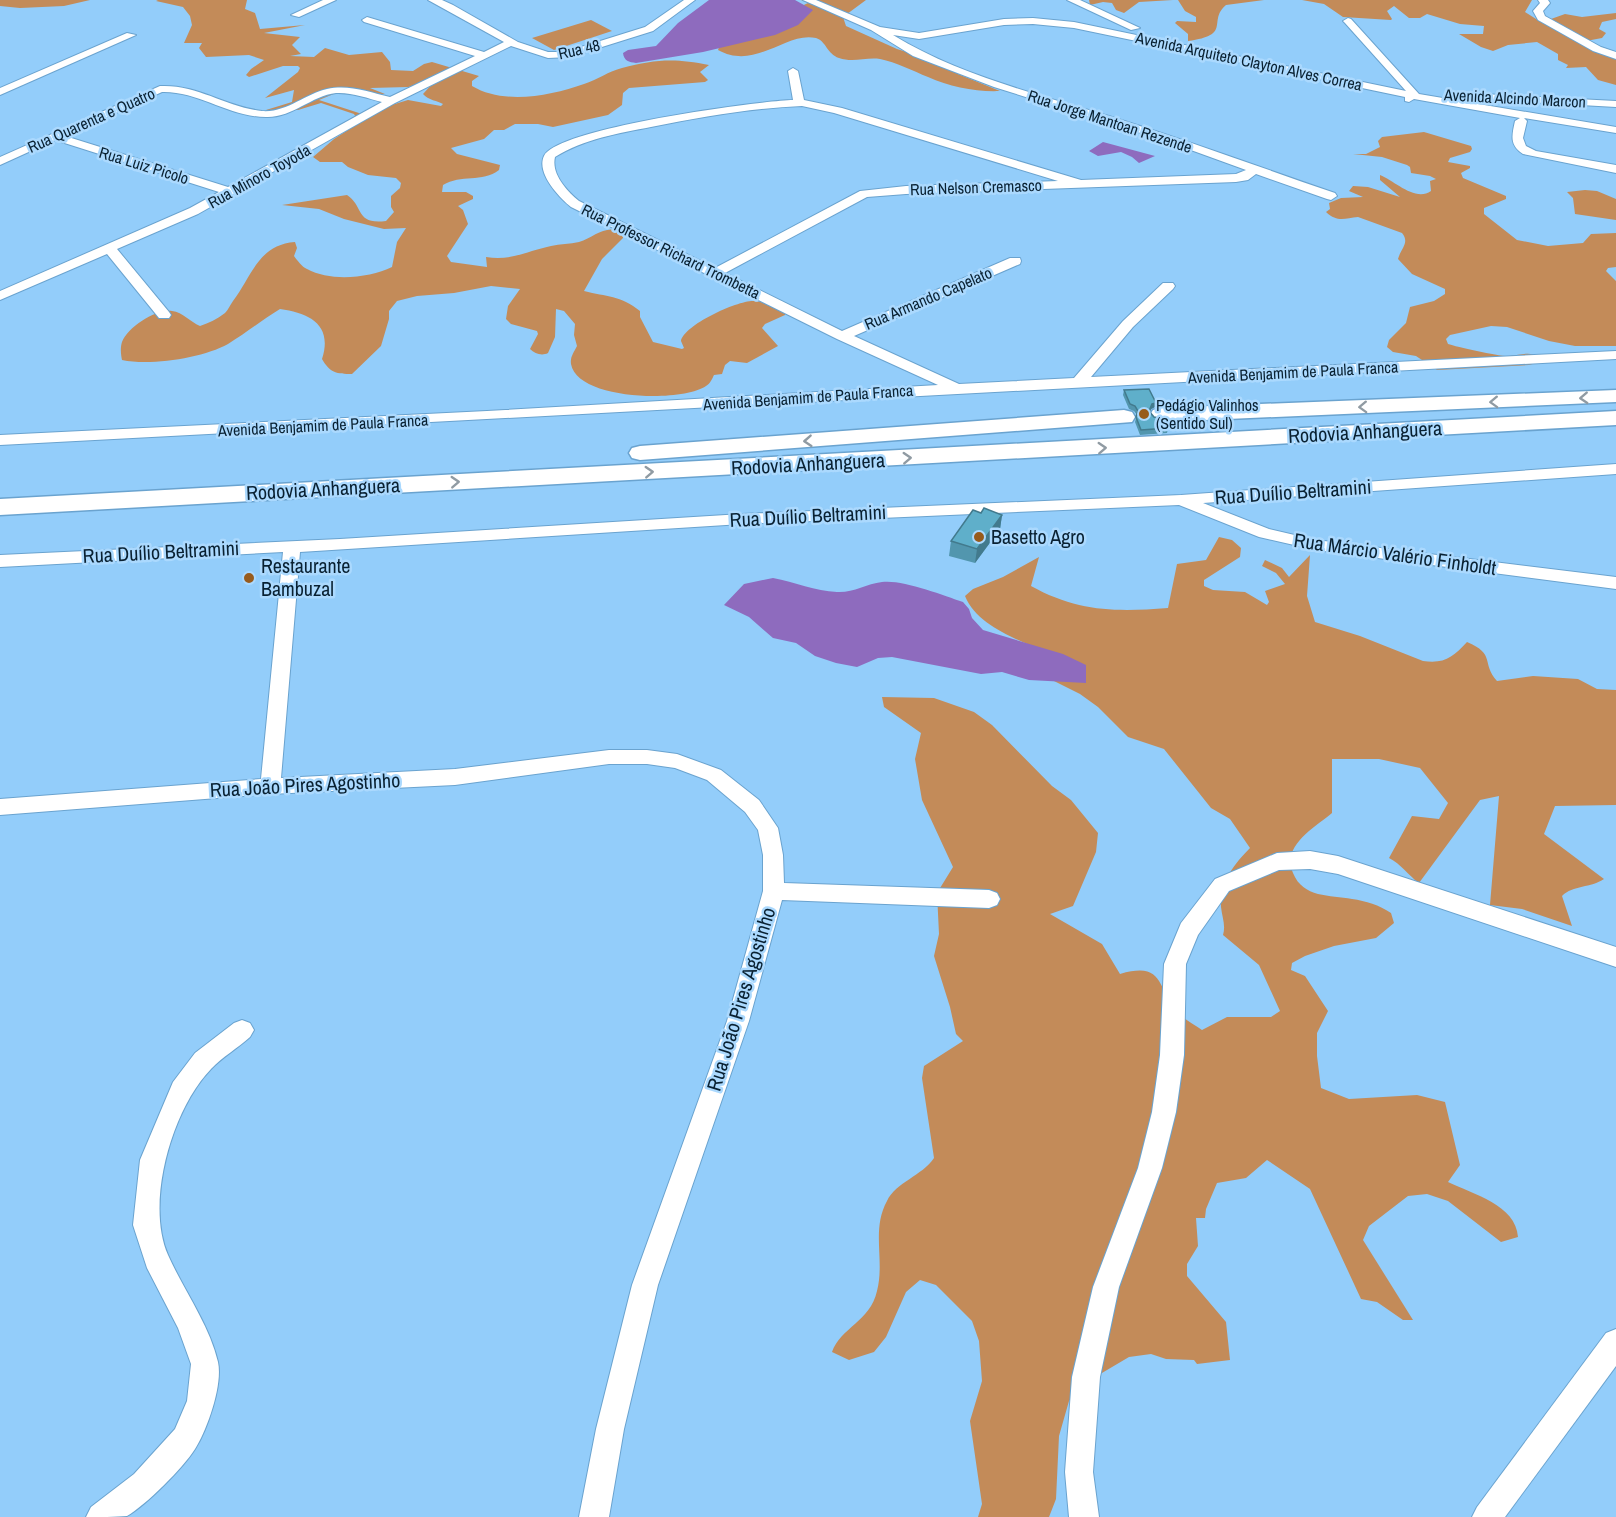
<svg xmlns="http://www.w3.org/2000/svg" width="1616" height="1517" font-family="'Archivo Narrow',sans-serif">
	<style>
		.green { fill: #c38b59; fill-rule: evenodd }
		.water { fill: #8e6bbe }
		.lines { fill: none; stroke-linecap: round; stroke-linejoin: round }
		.minor-casing { stroke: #6aa3cf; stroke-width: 2 }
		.highway-casing { stroke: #6aa3cf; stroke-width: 3 }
		.minor { fill: #fff; fill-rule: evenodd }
		.highway { fill: #fff; fill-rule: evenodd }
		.wall { fill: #5296ae }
		.shaded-wall { fill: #427a8d }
		.building { fill: #5fafca; stroke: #427a8d; stroke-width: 1.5 }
		.oneway { stroke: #909ba3 }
		.poi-dot { fill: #975b1c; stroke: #abd9fe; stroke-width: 2 }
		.labels { text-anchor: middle; stroke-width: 5; stroke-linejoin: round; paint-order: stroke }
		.far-street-label { font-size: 16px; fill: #092132; stroke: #abd9fe }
		.far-poi-label { font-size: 16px; fill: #092132; stroke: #abd9fe; text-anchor: start }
		.street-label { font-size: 20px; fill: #092132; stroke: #abd9fe }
		.poi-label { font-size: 20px; fill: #092132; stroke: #abd9fe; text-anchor: start }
	</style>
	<rect width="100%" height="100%" fill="#93cdfa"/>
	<!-- green -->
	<g class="green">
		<path d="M0,0H90L64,6L20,8L0,6Z"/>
		<path d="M158,0H247L245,9L255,13L260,29L305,25L264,33L300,37L292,45L301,54L290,56L314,57L325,48L349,55L382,52L390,62L391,70L413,71L424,64L432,62L479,76L472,81V86C504,105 550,96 584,84C597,80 609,71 622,68C655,59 676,58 709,65L700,72L708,80L705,82L629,88L623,93L622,105L608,115L553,127L538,124H515L504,130H494L484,139L451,148L457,154L500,165L499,170C482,183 461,174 443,185L442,192H466L473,196V199L458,206L463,210L468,224L447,256L451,262L487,267L486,257C512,261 527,251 551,246C560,244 570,244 579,242C595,237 606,223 623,233V238L602,259L584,291C607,297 620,295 640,311V317L653,342L682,349L684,348L681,341C684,325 738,300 754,301C766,302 775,306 786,312L785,315L765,324L762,328L778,346L747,363L730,361L725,365L722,374L714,375C712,379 710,384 706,386C681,403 577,400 571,364C570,357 574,352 577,346L574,335L575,324L564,311L556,309L555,337L548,353C542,356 535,354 530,349L538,334L537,331L511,324L506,319L508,306L520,289L491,286L454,293L417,296L397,301L389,311V319L381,346L352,374C337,374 330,373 322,359C333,325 310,313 280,309C262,320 246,333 228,344C203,358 151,366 122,360C121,355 120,348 122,342C128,327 156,309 172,311C183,312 190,322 200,326C209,323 217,319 225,313C228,310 230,305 233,301C252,276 258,245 295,242L297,248L294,256C297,260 302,267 307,269C331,282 369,278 392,267L397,242L406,228L384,229L344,219L319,209L282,205L347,195C364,206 355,225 386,221L394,212L391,207V196L400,188L401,183L396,178L368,175L348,167L342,162H320L313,157L334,139L359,123L354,114L321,103L298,110H266L292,102L294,90L265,98L298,72L300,68L298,66H283L249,77L246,75L251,69L264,60L249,55L206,57L199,48L202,43H184L192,25L190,16L183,7L156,1ZM434,82L423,94C428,100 438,101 443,104L441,106L408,100L362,114L319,100L336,93L385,94L370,88L408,87Z"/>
		<path d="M801,0H866L843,17L846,26L897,49L957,68L958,74L1000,91C976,92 950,87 928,77C913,71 896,62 880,59C866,57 853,63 839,58C827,54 826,41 816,38C786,31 756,71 718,50L720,45L808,3Z"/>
		<path d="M1089,0H1173L1139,2L1124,13L1116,10L1112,3L1103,2L1090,5Z"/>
		<path d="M1178,0H1264L1226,5C1207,21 1233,35 1188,41V34L1175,23L1177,21L1196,22V17L1185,11Z"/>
		<path d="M1302,0H1532L1525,12L1544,24L1551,19L1565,14L1582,17L1616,13V19L1602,22L1599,29L1606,33L1602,38L1586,41L1592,50L1616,58V85L1598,80L1586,67L1566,68L1568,65L1558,60V54L1537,42L1508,45L1493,51L1481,47L1459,34H1483L1484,26L1460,24L1427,14L1420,18H1409L1394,6L1387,11L1392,19L1391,20L1343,17L1324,4Z"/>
		<path d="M591,20L612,31L554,50L532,38Z"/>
		<path d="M1424,132L1471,146L1472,149L1470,152L1450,158L1448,162L1470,166V168L1461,173L1463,178L1506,196V199L1484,208V214L1517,240L1548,246L1583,243L1591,234L1616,233V267L1608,268L1606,271L1616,281V346H1575L1549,341L1507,327L1491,326L1450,335L1446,339L1448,344C1457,347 1501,357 1509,356C1522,355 1528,351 1541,357L1543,361L1529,365L1437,370L1416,356L1393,352L1387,347L1389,340L1406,323L1410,307L1434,301L1445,294V289L1412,274L1398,259C1401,248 1410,243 1402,233L1358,217C1345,218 1338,223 1326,212L1330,209L1329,203L1341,198L1363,197L1349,191L1353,186L1368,187L1400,197L1380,180V175C1395,181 1415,202 1431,191L1430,181L1436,179L1430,176L1411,173L1410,167L1407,165L1382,157L1353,154H1366L1380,147L1378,141L1382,137Z"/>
		<path d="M1585,190L1597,191L1616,199V220L1575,214L1573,198L1567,192Z"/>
		<path d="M1219,537L1232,540L1241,548L1240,557L1204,580V586L1213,590L1245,592L1267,605L1269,602L1265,591L1285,584L1276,573L1262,566L1265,560L1282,568L1289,577L1310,555L1307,596L1315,622L1360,636L1423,661C1445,664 1453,657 1467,642C1496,654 1481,663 1497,681L1533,676L1578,679L1597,689L1616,690V805L1555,806L1544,834L1604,879C1591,888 1573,885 1562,896L1572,926L1522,909L1490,905L1499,796L1480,800L1419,883C1408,875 1401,864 1389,858L1412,816L1439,819L1448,803L1420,768L1379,759H1332V813C1314,828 1281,846 1293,873C1303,898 1330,895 1352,899C1366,901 1379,905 1391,913L1394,923L1376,938L1334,946L1305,956L1292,963L1291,970L1305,976L1328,1011L1317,1033V1056L1321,1088L1349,1099L1417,1095L1445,1102L1460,1165L1448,1182C1473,1194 1516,1205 1518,1237L1501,1242L1448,1201L1427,1194L1408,1196L1369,1226L1363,1240L1413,1320H1403L1377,1302L1361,1299L1310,1189L1267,1160L1246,1178L1217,1183L1206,1209L1205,1218H1196L1198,1246L1187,1264V1276L1226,1322L1230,1360L1197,1364L1194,1360L1166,1359L1151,1354L1129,1357L1085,1383L1069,1401L1059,1436L1056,1499L1049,1517H978L982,1504L970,1421L982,1381L979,1341L972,1321L936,1285L920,1280L906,1292L886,1337L874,1352L849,1360L832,1352C841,1327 870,1322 877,1291C885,1260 871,1230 887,1201C896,1182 922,1176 934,1158L922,1078L924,1066L963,1041L956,1034L950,1007L934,956L939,934L937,893L953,867L922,800L915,759L921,733L884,707L882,697L934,698L974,712L992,725L1052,786L1071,800L1098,833L1096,852L1073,906L1050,914L1102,944L1120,974C1166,961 1155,988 1179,1013C1185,1020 1195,1025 1202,1030L1227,1017H1271L1280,1011L1259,965L1223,935C1226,925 1222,917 1221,907C1220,882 1234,864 1250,848L1230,819L1211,808L1164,749L1128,737L1098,707L1080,694L1042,675L1040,650C1013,637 977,625 965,596L973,589L1003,577L1039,557L1031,586C1078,612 1116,612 1168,608L1177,564L1206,560Z"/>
	</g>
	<!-- water -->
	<g class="water">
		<path d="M709,0H795L813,10L798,25L775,35L703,52L636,63C629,62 624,61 623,53L628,50L656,46L678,23Z"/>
		<path d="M1103,142L1155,156L1139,163L1132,157L1121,152L1098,156L1089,151Z"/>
		<path d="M773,578C795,582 815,591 837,592C853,593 866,584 882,582C901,579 943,595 963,602L969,609L972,618L983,630L1063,654L1086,665V683L1029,680L1002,672L981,674L892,657L878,658L857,667L836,663L815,656L796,643L773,638L749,617L724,605L744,584Z"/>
	</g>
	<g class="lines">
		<defs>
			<g id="minor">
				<path d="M323,0H336L299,17L291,15Z"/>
				<path d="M428,0H442L453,5L518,42L548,52H565L645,27L684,0H695L653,31L570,57L548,58L511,46L395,103L198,214L117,249L169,312L171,315L169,318H159L107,254L0,300V291L190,208L219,192L55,140L0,165V157L160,86C197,84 226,107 262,111C286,113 305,94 327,89C348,84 369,92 390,97L475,56L364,22L362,20L367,17L484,52L504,42ZM162,92C199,91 229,117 266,117C292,118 311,96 336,93C351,92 367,98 382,102L228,187L65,136Z"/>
				<path d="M803,0H816L880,27L919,33L1004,19L1033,18L1074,22L1406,91L1345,23L1343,21L1348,18L1351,19L1419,94L1616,127V133L1524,118L1527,121L1523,138L1526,146L1536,151L1616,165V173L1523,154C1509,145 1512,135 1515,121L1520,118L1414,99L1409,102L1405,101V97L1074,28L1033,24L1004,25L919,39L893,35C960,76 1041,95 1115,118C1189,141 1262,168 1335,193L1337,196L1331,200L1327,199L1256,174L1248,180L1236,182L906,194L867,197L725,273L842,331L1010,258H1020L1021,261L1020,264L854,336L959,384L1074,378L1123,321L1163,283H1173L1175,286L1173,289L1133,327L1091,377L1616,351V359L0,445V435L487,411L938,385L837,339L571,207C559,197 536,173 544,156C557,128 757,101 793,100L788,71L793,68L798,71L804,100L842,108L1081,180L1236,174L1246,170L1166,141L994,87L913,56L871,30ZM802,106L834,113L1058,181L906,186L860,191L715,268L579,201C567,191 551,174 555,157C584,139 619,133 651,127C701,117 751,108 802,106Z"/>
				<path d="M1067,0H1080L1140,28L1131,30Z"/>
				<path d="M1538,0H1548L1550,3L1543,11L1545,16L1601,47L1616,52V59L1593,51L1538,20L1533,11L1540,3Z"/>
				<path d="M127,33L136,35L0,95V88Z"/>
				<path d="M1463,93L1616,101V107L1459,98L1458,96Z"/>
				<path d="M1616,464V474L1203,503L1269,529L1316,540L1616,577V589L1316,550L1259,537L1179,505L742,524L300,552L281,778L455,769L609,750H647L677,754L721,770L759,800L778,828L783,855L784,883L989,890L997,893L1000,899L997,905L989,908L782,900L749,1021L658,1285L624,1429L609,1517H579L596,1429L632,1285L727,1021L763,891V855L758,830L745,812L707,780L675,768L647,764H609L455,785L270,794L0,815V799L261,779L283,552L0,567V555L340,539L742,514L1181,495Z"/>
				<path d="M1310,851L1338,856L1616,947V967L1338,874L1310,869L1279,870L1229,891L1198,935L1186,964L1184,1055L1176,1112L1162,1168L1119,1287L1100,1377L1093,1472L1099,1517H1069L1065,1472L1072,1377L1093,1287L1138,1168L1152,1112L1160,1055L1164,964L1181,923L1215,879L1277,853Z"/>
				<path d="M242,1020L250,1023L254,1030L250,1037C238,1048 222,1057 211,1069C172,1109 145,1203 168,1255C184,1291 209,1324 218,1362C223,1385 207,1430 195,1449C183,1468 146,1505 127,1516C117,1517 97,1517 86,1517L91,1507L134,1474L175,1429L187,1401L191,1364L178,1328L147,1268L133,1225L140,1160L173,1082L195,1053L234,1023Z"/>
				<path d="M1616,1329V1366L1505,1517H1472L1477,1507L1606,1333Z"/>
			</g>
			<g id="highway">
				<path d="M1616,390V402L1161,422L1153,420L1150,415L1153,410L1161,408Z"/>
				<path d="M1124,410L1132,412L1135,417L1132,422L640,460L632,458L629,453L632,448L640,446Z"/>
				<path d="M1616,411V425L0,515V499Z"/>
			</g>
		</defs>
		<!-- minor casing -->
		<use href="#minor" class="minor-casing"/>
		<!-- highway casing -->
		<use href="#highway" class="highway-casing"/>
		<!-- minor -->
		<use href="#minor" class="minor"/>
		<!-- highway -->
		<use href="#highway" class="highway"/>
	</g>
	<!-- wall -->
	<g class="wall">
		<path d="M1124,390L1156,403L1155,407L1151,409L1150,412L1154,417L1168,428L1167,433L1140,435L1135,422L1137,415L1134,411L1129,409L1123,395Z"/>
		<path d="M981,513L1002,515L1000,529L975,563L949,556L951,541Z"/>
	</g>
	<!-- shaded-wall -->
	<g class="shaded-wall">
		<path d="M1156,403L1155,407L1151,409L1148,416L1152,404Z"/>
		<path d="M1002,515L1000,529L975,563L977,549Z"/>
	</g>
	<!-- building -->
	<g class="building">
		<path d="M1149,389L1156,403L1152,404L1149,411L1154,417L1164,419L1168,428L1141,430L1136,417L1138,411L1135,406L1130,404L1124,390Z"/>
		<path d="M984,508L1002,515L977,549L951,541L973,510L981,513Z"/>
	</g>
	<!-- one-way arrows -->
	<defs><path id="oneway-chevron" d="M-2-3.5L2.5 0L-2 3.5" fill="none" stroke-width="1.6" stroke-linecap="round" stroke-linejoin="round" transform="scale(1.5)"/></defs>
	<g class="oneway">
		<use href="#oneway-chevron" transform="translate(1584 398) rotate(177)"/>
		<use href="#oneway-chevron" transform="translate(1494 402) rotate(178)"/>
		<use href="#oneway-chevron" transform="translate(1363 407) rotate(178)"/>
		<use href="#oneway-chevron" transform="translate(808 441) rotate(176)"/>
		<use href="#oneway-chevron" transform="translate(1102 448) rotate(-3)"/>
		<use href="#oneway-chevron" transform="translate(907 458) rotate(-3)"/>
		<use href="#oneway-chevron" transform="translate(649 472) rotate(-3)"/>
		<use href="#oneway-chevron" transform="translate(455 482) rotate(-3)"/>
	</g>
	<!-- markers -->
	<g class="poi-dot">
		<circle cx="1144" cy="414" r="6"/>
		<circle cx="979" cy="537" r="6"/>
		<circle cx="249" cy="578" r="6"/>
	</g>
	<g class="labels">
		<!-- far-street labels -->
		<g class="far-street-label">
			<text transform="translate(579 49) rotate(-13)" y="6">Rua 48</text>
			<text transform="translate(1249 61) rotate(12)" y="6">Avenida Arquiteto Clayton Alves Correa</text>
			<text transform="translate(1515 98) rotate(3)" y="6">Avenida Alcindo Marcon</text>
			<text transform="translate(91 120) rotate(-24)" y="6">Rua Quarenta e Quatro</text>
			<text transform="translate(1110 121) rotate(18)" y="6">Rua Jorge Mantoan Rezende</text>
			<text transform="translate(144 165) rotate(17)" y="6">Rua Luiz Picolo</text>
			<text transform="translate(259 176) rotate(-29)" y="6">Rua Minoro Toyoda</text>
			<text transform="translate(976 187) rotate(-2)" y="6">Rua Nelson Cremasco</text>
			<text transform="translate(671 251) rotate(26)" y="6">Rua Professor Richard Trombetta</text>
			<text transform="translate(928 298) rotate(-23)" y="6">Rua Armando Capelato</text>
			<text transform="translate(1293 372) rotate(-3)" y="6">Avenida Benjamim de Paula Franca</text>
			<text transform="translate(808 397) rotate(-4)" y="6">Avenida Benjamim de Paula Franca</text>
			<text transform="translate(323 425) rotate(-3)" y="6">Avenida Benjamim de Paula Franca</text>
		</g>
		<!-- far-poi labels -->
		<g class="far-poi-label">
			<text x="1156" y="411">Pedágio Valinhos<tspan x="1156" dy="18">(Sentido Sul)</tspan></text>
		</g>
		<!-- street labels -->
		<g class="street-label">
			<text transform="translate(1365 432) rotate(-3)" y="7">Rodovia Anhanguera</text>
			<text transform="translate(808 464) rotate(-3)" y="7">Rodovia Anhanguera</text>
			<text transform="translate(323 489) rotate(-3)" y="7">Rodovia Anhanguera</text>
			<text transform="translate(1293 492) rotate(-4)" y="7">Rua Duílio Beltramini</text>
			<text transform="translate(808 516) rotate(-3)" y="7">Rua Duílio Beltramini</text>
			<text transform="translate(161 552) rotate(-3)" y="7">Rua Duílio Beltramini</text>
			<text transform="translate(1395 554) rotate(8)" y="7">Rua Márcio Valério Finholdt</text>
			<text transform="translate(305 785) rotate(-3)" y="7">Rua João Pires Agostinho</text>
			<text transform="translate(741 999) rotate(-73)" y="7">Rua João Pires Agostinho</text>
		</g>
		<!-- poi labels -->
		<g class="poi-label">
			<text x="991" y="544">Basetto Agro</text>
			<text x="261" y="573">Restaurante<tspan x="261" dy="23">Bambuzal</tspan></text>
		</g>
	</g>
</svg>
